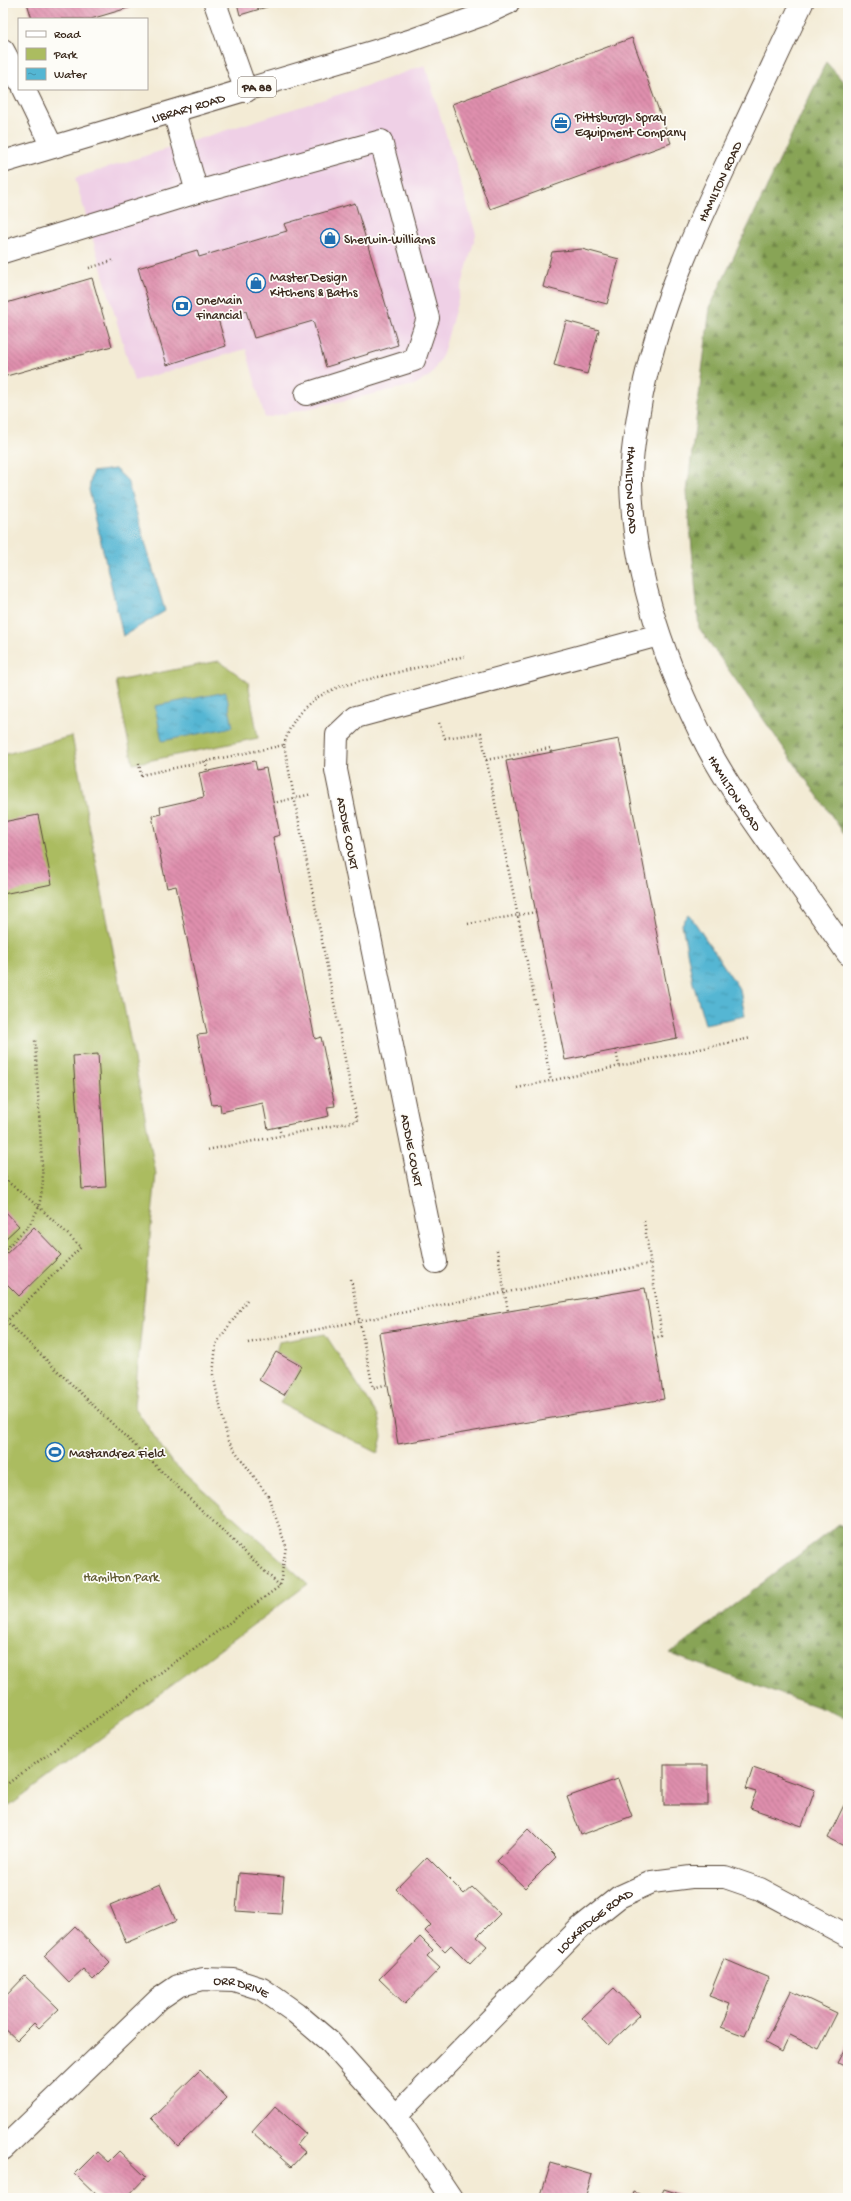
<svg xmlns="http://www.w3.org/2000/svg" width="851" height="2201" font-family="'Gochi Hand',sans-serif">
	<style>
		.built { fill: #efd0e6 }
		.forest { fill: url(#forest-firs); stroke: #62673a }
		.park { fill: #abbc60; stroke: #73733f }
		.water { fill: url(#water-ripples); stroke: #487078 }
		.building { fill: url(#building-back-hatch) }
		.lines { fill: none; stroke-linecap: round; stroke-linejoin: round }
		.minor-casing { stroke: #574739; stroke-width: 24 }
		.major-casing { stroke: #574739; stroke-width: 24 }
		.path { stroke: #574739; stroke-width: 2.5; stroke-dasharray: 1 3; stroke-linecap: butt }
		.minor { stroke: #fff; stroke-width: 22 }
		.major { stroke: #fff; stroke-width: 22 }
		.labels { text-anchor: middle; stroke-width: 3.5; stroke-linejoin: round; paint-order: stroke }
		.shield { fill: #fdfcf7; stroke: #75695f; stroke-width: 1 }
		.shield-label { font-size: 12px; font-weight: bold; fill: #3b2a1e }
		.street-label { font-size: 13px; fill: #3b2a1e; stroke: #fdfcf7 }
		.poi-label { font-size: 13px; fill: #3b2a1e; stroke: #fdfcf7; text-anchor: start }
		.park-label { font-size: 13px; fill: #625d35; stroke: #fdfcf7 }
	</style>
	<defs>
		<pattern id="forest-firs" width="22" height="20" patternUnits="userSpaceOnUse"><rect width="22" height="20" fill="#88a456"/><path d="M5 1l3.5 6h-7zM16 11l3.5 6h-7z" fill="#708647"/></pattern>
		<pattern id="water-ripples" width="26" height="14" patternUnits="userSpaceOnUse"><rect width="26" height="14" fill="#54b6d3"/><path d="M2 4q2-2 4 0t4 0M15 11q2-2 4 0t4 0" fill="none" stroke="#4794ab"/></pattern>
		<pattern id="building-back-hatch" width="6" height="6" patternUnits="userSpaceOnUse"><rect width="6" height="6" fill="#df8fad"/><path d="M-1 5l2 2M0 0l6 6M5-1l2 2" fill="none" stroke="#b6758c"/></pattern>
	</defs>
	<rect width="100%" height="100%" fill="#fdfcf7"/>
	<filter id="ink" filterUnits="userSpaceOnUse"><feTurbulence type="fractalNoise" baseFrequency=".025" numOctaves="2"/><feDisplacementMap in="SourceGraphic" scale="8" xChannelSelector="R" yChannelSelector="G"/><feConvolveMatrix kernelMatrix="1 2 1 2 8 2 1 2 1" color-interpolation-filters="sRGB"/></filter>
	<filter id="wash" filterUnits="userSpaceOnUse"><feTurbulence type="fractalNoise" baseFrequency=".012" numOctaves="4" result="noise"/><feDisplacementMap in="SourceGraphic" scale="16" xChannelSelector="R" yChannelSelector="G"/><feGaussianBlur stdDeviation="0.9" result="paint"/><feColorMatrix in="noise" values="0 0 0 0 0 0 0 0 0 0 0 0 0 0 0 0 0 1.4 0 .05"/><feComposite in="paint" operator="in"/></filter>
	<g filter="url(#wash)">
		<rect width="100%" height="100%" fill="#f3ebd5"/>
		<!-- built -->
		<path class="built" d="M425,65L476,234L443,354L431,375L414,385L265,418L246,349L134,381L75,178L372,84Z"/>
		<!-- forest -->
		<g class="forest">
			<path d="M826,62L848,87V839L699,628L687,492L710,307Z"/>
			<path d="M839,1524L848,1528V1718L670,1654Z"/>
		</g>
		<!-- park -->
		<g class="park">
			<path d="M219,661L248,682L258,738L133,764L116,681Z"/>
			<path d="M72,736L156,1174L134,1406L170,1460L308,1584L3,1811V755Z"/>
			<path d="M325,1334L378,1416L382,1436L378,1453L280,1403L301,1366L276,1352L279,1342Z"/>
		</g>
		<!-- water -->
		<g class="water">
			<path d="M115,469L127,480L165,611L123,636L89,490L92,472Z"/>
			<path d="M226,692L233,727L162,741L155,706Z"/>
			<path d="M689,914L740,990L745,1016L705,1024L693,983L682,924Z"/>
		</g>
		<g id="blocks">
			<!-- building -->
			<g class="building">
				<path d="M27,3H145L91,19H32Z"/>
				<path d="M237,3H280L240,15Z"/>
				<path d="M632,38L671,143L490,209L452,104Z"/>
				<path d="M355,203L398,345L326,367L313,321L254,338L246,311L218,319L226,346L167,365L138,268L197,250L199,257L287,231L284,224Z"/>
				<path d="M582,249L619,259L607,304L543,287L552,252Z"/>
				<path d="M92,278L112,346L3,377V304Z"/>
				<path d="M566,321L599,330L587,374L554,365Z"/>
				<path d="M619,739L677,1038L565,1060L506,761Z"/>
				<path d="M255,761L257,770L266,768L280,835L273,837L315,1039L321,1037L335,1106L327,1107L329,1116L268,1129L263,1103L221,1112L220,1104L212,1105L197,1035L207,1034L176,886L167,888L152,816L161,814L160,807L204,797L199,773Z"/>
				<path d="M38,815L52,884L3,894V822Z"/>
				<path d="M98,1054L106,1187L82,1189L73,1056Z"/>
				<path d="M3,1209L19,1226L3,1241Z"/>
				<path d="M34,1227L61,1255L19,1296L3,1280V1257Z"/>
				<path d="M645,1288L664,1399L398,1444L379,1333Z"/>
				<path d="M276,1352L301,1366L284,1395L259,1380Z"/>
				<rect x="664" y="1765" width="44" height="40"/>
				<path d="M753,1768L815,1790L802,1826L750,1808L756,1792L746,1789Z"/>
				<path d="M618,1779L632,1816L581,1835L567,1797Z"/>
				<path d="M844,1805L848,1807V1848L828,1838Z"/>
				<path d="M528,1829L556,1857L525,1888L497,1861Z"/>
				<path d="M427,1857L464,1894L472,1887L500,1914L477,1937L487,1946L470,1964L451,1945L445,1951L425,1931L431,1925L396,1889Z"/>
				<path d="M239,1873L284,1877L281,1914L236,1911Z"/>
				<path d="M160,1884L176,1921L126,1943L110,1905Z"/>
				<path d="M75,1926L110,1963L93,1980L83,1969L69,1982L44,1956Z"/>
				<path d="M420,1937L433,1950L427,1956L440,1968L405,2004L379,1979Z"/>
				<path d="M724,1959L769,1978L745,2036L721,2027L730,2004L709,1996Z"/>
				<path d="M25,1976L59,2009L39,2028L34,2023L17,2040L3,2027V1999Z"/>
				<path d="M614,1988L640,2015L608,2045L582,2018Z"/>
				<path d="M791,1991L837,2013L819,2049L790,2035L782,2052L765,2043Z"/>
				<path d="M848,2044V2068L838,2063Z"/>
				<path d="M200,2070L227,2098L178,2146L151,2118Z"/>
				<path d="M275,2106L306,2134L297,2145L305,2152L291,2167L252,2132Z"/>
				<path d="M119,2151L146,2177L126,2198H100L75,2174L97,2152L108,2162Z"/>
				<path d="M551,2163L592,2175L585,2198H540Z"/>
				<path d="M664,2189L682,2195L680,2198H660Z"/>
				<path d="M634,2192L649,2198H632Z"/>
			</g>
		</g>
	</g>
	<g filter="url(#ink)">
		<use href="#blocks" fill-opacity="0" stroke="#574739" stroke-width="1"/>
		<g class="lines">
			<defs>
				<g id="minor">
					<path d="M215,3L246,91"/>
					<path id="s1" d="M802,3C779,52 756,101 733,150C695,230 660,306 642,394C637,423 631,453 631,482C633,575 665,664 707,746C726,782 749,814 772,847C798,883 823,918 848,954"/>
					<path d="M3,50L19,80"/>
					<path d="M24,89L52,147"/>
					<path d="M174,112L197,192L381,141L428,318L414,360L306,394"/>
					<path d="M3,252L197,192"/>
					<path d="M436,1262L336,770L337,735L356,717L659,635"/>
					<path id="s2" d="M396,2116L580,1928L619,1897L652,1882L691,1877H725L760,1889L848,1936"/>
					<path id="s3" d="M3,2149L159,1999L178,1986L203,1979L234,1980L262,1989L296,2013L330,2042L396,2116L451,2198"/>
				</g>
				<g id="major">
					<path id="s4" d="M3,162L409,41L482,15L508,3"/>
				</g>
			</defs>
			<!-- minor casing -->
			<use href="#minor" class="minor-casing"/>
			<!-- major casing -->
			<use href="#major" class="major-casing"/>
			<!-- path -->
			<g class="path">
				<path d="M89,268L115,260"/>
				<path d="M439,723L445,738L481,733L551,1081"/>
				<path d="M284,745C293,712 311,698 341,686L465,656"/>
				<path d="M486,760L550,748L551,752"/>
				<path d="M206,761L207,772"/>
				<path d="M139,763L141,775L284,745L357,1121L207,1150"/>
				<path d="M273,803L312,794"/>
				<path d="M468,924L536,912"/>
				<path d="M616,1050L619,1066"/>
				<path d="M517,1088L751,1038"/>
				<path d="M279,1127L281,1135"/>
				<path d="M3,1170L8,1182L39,1207L81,1247L7,1321"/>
				<path d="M644,1221L662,1336L653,1338"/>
				<path d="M497,1250L508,1311"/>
				<path d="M3,1252L30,1224L39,1207L43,1183L35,1039"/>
				<path d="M351,1279L373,1388L388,1384"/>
				<path d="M247,1300L216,1344L213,1375L228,1441L268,1496L286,1546L280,1586"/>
				<path d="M3,1318L280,1586L3,1787"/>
				<path d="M248,1343L650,1264"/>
			</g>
			<!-- minor -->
			<use href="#minor" class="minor"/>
			<!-- major -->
			<use href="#major" class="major"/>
		</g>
	</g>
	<!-- icons -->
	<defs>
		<symbol id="office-ring" viewBox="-11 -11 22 22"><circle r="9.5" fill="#fdfcf7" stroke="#1f6fb2" stroke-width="1.5"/><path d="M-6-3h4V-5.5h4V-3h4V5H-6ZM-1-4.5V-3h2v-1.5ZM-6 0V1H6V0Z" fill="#1f6fb2"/></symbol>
		<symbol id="shop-ring" viewBox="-11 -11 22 22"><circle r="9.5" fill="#fdfcf7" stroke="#1f6fb2" stroke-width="1.5"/><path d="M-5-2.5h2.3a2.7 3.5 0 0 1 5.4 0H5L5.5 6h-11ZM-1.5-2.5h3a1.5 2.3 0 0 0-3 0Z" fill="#1f6fb2"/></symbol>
		<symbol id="bank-ring" viewBox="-11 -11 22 22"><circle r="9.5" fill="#fdfcf7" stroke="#1f6fb2" stroke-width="1.5"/><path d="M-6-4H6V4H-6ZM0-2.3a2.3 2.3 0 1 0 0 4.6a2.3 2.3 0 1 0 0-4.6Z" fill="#1f6fb2"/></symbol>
		<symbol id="stadium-ring" viewBox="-11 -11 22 22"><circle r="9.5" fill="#fdfcf7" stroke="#1f6fb2" stroke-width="1.5"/><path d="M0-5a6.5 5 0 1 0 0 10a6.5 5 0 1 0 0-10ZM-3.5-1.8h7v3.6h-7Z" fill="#1f6fb2"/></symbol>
	</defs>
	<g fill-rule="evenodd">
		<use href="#office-ring" x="550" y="112" width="22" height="22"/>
		<use href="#shop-ring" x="319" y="227" width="22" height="22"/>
		<use href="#shop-ring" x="245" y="272" width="22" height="22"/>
		<use href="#bank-ring" x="171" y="295" width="22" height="22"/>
		<use href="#stadium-ring" x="44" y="1441" width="22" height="22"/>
	</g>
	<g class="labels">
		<!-- shield labels -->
		<rect class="shield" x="238" y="77" width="38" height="20" rx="3"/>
		<g class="shield-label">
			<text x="257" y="91">PA 88</text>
		</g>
		<!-- street labels -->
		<g class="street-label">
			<text dy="5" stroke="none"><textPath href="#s4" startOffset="193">LIBRARY ROAD</textPath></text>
			<text transform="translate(719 181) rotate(-65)" y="5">HAMILTON ROAD</text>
			<text dy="5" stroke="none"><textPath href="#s1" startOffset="520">HAMILTON ROAD</textPath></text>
			<text dy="5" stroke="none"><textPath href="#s1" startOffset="844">HAMILTON ROAD</textPath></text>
			<text transform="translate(349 833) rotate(79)" y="5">ADDIE COURT</text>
			<text transform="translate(413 1150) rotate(79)" y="5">ADDIE COURT</text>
			<text dy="5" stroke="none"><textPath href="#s2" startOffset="279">LOCKRIDGE ROAD</textPath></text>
			<text dy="5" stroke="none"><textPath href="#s3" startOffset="305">ORR DRIVE</textPath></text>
		</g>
		<!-- poi labels -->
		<g class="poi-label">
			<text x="575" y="121">Pittsburgh Spray<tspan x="575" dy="15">Equipment Company</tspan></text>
			<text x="344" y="243">Sherwin-Williams</text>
			<text x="270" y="281">Master Design<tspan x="270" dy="15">Kitchens &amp; Baths</tspan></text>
			<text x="196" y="304">OneMain<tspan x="196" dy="15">Financial</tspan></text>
			<text x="69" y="1457">Mastandrea Field</text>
		</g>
		<!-- park labels -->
		<g class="park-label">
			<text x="121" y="1581">Hamilton Park</text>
		</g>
	</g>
	<!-- margin -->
	<rect width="851" height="2201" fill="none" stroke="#fdfcf7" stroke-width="16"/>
	<!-- legend -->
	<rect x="18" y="18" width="130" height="72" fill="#fdfcf7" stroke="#afa8a0"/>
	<rect x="26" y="31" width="20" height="6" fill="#ffffff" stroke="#afa8a0"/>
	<text x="54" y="38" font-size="12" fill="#3b2a1e">Road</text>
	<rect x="26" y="48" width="20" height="12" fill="#abbc60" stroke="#afa8a0"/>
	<text x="54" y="58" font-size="12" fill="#3b2a1e">Park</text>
	<rect x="26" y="68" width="20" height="12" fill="url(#water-ripples)" stroke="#afa8a0"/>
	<text x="54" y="78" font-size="12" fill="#3b2a1e">Water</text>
</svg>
